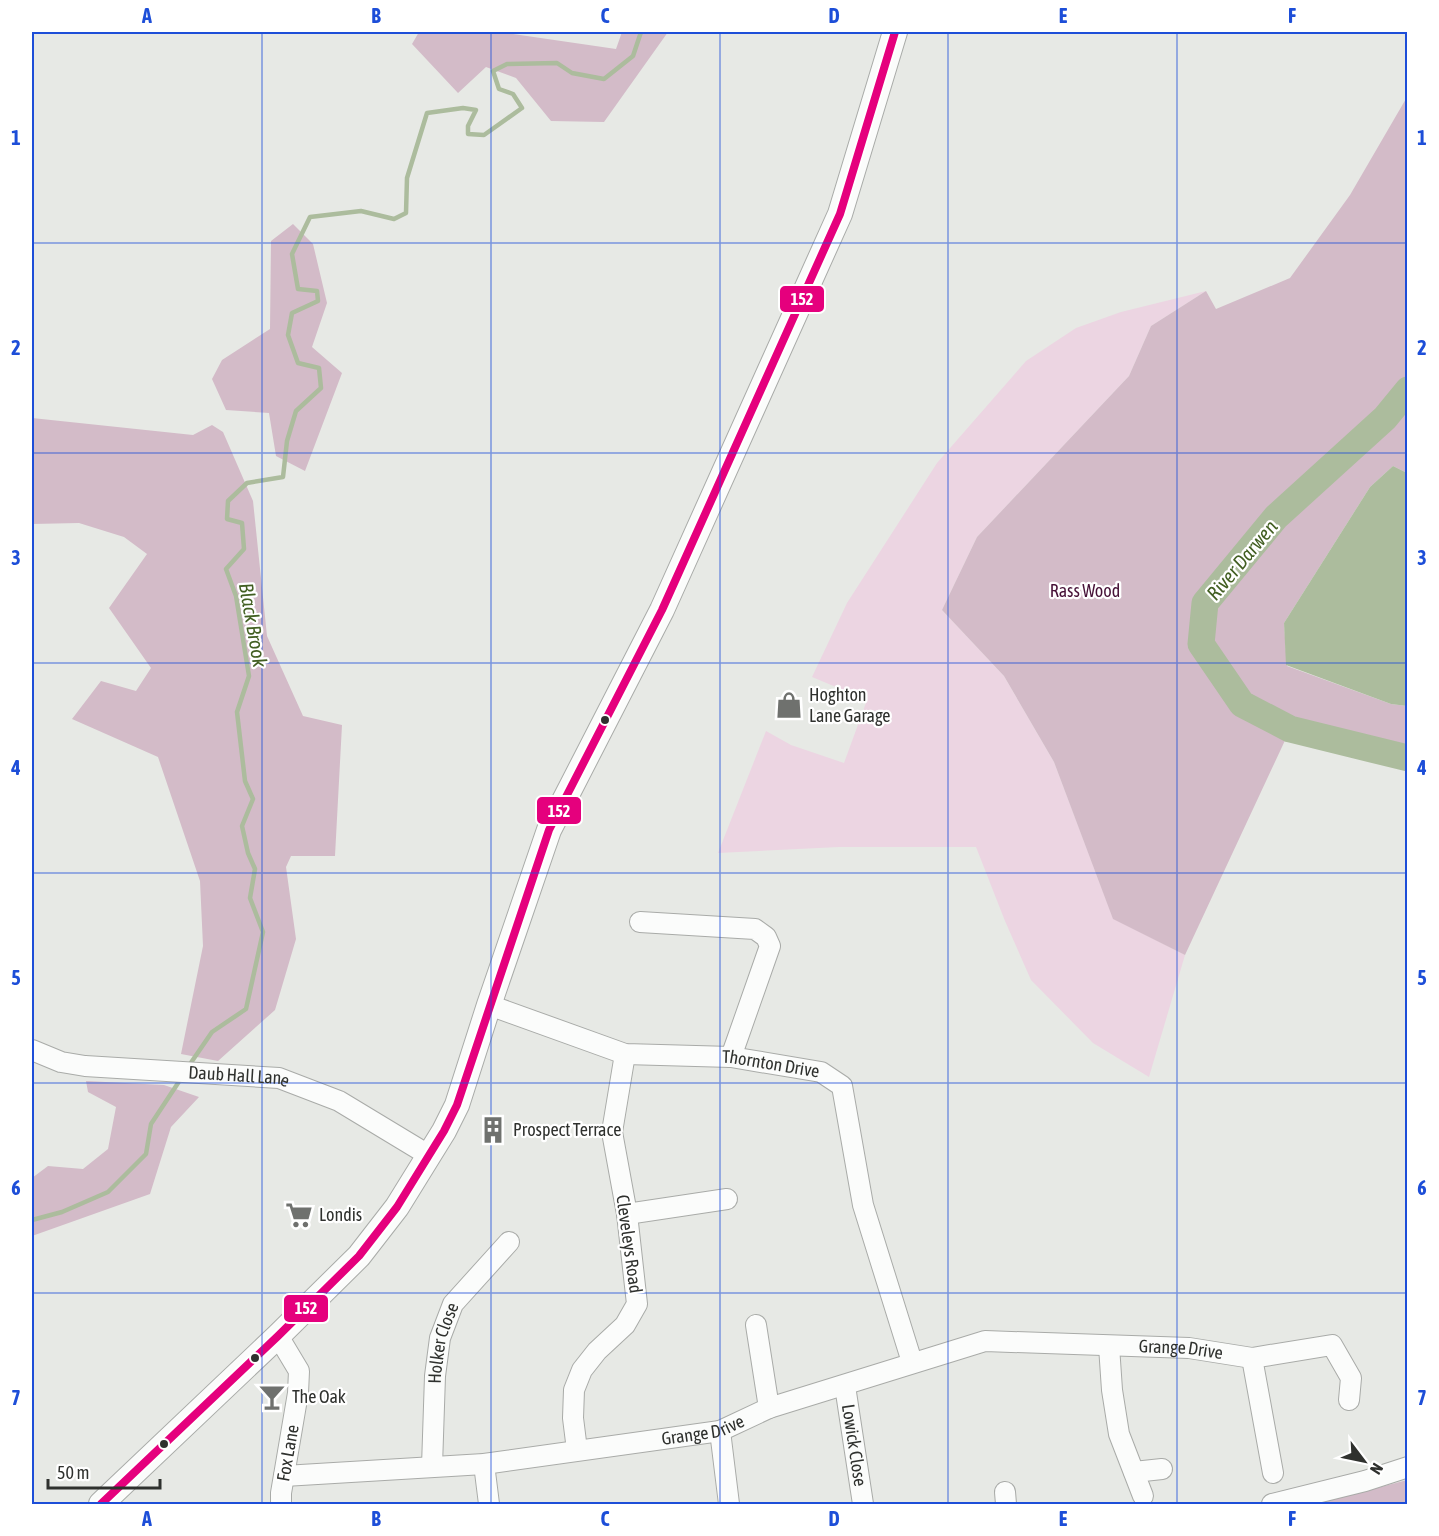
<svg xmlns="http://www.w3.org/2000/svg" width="1439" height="1536" font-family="'Asap Condensed',sans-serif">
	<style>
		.green { fill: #ecd5e2 }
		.forest { fill: #d3bbc8 }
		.water { fill: #acbc9d }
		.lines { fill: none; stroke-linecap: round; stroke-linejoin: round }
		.stream { stroke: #acbc9d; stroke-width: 4.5 }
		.river { stroke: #acbc9d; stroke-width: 27 }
		.minor-casing { stroke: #a9aba8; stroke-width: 22 }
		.major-casing { stroke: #a9aba8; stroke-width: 26 }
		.minor { stroke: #fbfcfb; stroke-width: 20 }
		.major { stroke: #fbfcfb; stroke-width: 24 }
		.bus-1-casing { stroke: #fff; stroke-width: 12 }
		.bus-1 { stroke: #e5007d; stroke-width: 8 }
		.grid { fill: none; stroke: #1d4ed8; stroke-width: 1.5; stroke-opacity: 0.55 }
		.bus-dot { fill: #2f312e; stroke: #fff; stroke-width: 2 }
		.labels { text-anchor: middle; stroke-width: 4.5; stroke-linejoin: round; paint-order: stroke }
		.park-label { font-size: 18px; fill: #471238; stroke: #fff }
		.poi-label { font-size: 18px; fill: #2f312e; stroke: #fff; text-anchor: start }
		.street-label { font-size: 18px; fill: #2f312e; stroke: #fff }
		.water-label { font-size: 20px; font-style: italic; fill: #425f22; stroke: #fff }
		.line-badge { stroke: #fff; stroke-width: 2 }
		.badge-label { font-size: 16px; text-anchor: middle; font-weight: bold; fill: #fff }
		.neatline { fill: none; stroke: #1d4ed8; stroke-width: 2 }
		.grid-label { font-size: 20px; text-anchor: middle; font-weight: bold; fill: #1d4ed8 }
	</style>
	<rect width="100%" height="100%" fill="#e7e9e5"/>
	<!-- green -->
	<path class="green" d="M1206,291L1151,326L1129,376L977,537L942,610L1004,676L1054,762L1113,918L1185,955L1149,1077L1093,1043L1031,980L1005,921L976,847H839L718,853L766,731L791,745L844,763L867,700L812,677L847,603L937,463L1026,361L1076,328L1121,312Z"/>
	<!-- forest -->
	<g class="forest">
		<path d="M419,32H500L616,49L622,32H668L604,122L551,121L516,78L486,67L458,93L412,44Z"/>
		<path d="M1407,97V382L1381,415L1274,513L1200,600L1194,645L1238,708L1288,734L1185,955L1113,919L1054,762L1004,676L942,610L977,537L1129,376L1151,326L1206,291L1216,309L1290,278L1350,195Z"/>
		<path d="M293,224L313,244L327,303L312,347L342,373L305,471L276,456L269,413L226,410L212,379L222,360L270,329L271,241Z"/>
		<path d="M1407,406V473L1393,466L1370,487L1284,623L1287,666L1391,704L1407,706V749L1292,723L1244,697L1210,644L1211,606L1282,521Z"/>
		<path d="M32,418L193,435L212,425L223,432L253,501L267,636L303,716L342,725L335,856H291L286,867L296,939L275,1010L218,1061L181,1054L203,946L200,881L158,757L72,719L101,681L136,691L151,668L109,608L147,554L124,537L79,523L32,524Z"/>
		<path d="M86,1081L164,1085L199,1097L171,1127L150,1194L32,1236V1178L48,1166L83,1169L108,1149L116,1107L88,1092Z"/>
		<path d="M1407,1480V1504H1317Z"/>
	</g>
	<!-- water -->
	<path class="water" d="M1393,466L1407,473V706L1391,704L1286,665L1284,623L1370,487Z"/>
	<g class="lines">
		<!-- stream -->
		<g class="stream">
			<path d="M188,1067L212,1032L246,1009L263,932L250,898L255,869L248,853L242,826L253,799L245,781L237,712L249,676L236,596L226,569L244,549L242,523L227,519L228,501L247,483L283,477L287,441L296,411L321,388L319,368L298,363L288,335L292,313L318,301L317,291L298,289L292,254L310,217L361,211L394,219L406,213L407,178L427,113L463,108L476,110L468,126V134L484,135L522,108L513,94L499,89L493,71L507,64L557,63L572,73L604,79L633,56L641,32"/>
			<path d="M32,1220L62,1212L108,1192L146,1154L151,1124L182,1077"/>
		</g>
		<!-- river -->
		<path class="river" d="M1408,390L1385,418L1276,517L1205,603L1201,644L1242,704L1290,729L1408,758"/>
		<defs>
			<g id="minor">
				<path d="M640,922L755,929L766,937L770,946L731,1057"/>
				<path id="s1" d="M489,1005L625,1054L731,1057L821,1072L842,1086L863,1205L912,1362"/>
				<path id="s2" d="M32,1050L61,1062L85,1066L279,1078L339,1101L430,1156"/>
				<path d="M627,1214L727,1199"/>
				<path d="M756,1325L769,1408"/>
				<path d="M278,1336L299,1371L298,1393L281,1493V1504"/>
				<path d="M1109,1346L1112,1390L1119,1434L1143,1496"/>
				<path d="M1252,1358L1273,1473"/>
				<path id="s3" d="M845,1386L863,1504"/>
				<path d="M720,1431L729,1504"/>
				<path d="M577,1450L573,1418L574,1390L582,1370L597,1351L625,1325L637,1304L627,1214L612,1132L625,1054"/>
				<path d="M484,1464L489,1504"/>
				<path id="s4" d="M432,1466L435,1376L440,1338L453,1304L509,1242"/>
				<path d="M1134,1472L1162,1469"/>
				<path id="s5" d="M284,1476L484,1464L720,1431L769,1408L985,1341L1189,1348L1252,1358L1332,1345L1351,1378L1349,1400"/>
				<path d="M1005,1492L1006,1504"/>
				<path d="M1272,1504L1365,1481L1408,1467"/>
			</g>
			<path id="major" d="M101,1504L278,1336L359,1256L397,1207L444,1131L457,1105L489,1005L549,830L662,610L840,214L895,32"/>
		</defs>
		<!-- minor casing -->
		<use href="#minor" class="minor-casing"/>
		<!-- major casing -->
		<use href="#major" class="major-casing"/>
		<!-- minor -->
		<use href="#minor" class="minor"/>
		<!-- major -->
		<use href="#major" class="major"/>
		<defs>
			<path id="bus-1" d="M101,1504L278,1336L359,1256L397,1207L444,1131L457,1105L549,830L662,610L840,214L895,32"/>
		</defs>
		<!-- bus-1 casing -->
		<use href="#bus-1" class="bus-1-casing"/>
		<!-- bus-1 -->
		<use href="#bus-1" class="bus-1"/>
	</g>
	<!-- grid -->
	<path class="grid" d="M262,32V1504M491,32V1504M720,32V1504M948,32V1504M1177,32V1504M32,243H1408M32,453H1408M32,663H1408M32,873H1408M32,1083H1408M32,1293H1408"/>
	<!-- icons -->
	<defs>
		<symbol id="shop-bare" viewBox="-9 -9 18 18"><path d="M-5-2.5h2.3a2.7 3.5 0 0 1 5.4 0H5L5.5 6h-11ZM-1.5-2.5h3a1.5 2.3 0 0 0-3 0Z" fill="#6f716e" stroke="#fff" stroke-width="2.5" paint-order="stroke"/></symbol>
		<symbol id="building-bare" viewBox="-9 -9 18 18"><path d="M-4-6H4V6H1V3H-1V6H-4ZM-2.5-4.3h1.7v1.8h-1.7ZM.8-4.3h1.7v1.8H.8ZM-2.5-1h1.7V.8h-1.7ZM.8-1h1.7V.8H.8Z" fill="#6f716e" stroke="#fff" stroke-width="2.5" paint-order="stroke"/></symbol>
		<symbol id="supermarket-bare" viewBox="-9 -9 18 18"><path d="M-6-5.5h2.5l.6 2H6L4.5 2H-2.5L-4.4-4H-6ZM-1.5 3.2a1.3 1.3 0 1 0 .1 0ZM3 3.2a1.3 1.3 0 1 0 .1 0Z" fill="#6f716e" stroke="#fff" stroke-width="2.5" paint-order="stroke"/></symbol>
		<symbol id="bar-bare" viewBox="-9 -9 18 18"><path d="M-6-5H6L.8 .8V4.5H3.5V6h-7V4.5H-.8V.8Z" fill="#6f716e" stroke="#fff" stroke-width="2.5" paint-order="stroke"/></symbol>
	</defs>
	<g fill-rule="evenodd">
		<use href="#shop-bare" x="770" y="686" width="38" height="38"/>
		<use href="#building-bare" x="474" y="1111" width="38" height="38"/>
		<use href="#supermarket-bare" x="280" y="1196" width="38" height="38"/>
		<use href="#bar-bare" x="253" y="1378" width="38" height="38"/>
	</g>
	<!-- markers -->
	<g class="bus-dot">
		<circle cx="605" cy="720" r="5"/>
		<circle cx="255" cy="1358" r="5"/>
		<circle cx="164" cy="1444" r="5"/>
	</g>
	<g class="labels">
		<!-- park labels -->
		<g class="park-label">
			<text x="1085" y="597">Rass Wood</text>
		</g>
		<!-- poi labels -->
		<g class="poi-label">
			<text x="809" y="701">Hoghton<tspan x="809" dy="21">Lane Garage</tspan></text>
			<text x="513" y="1136">Prospect Terrace</text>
			<text x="319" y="1221">Londis</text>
			<text x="292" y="1403">The Oak</text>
		</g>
		<!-- street labels -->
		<g class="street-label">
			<text dy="6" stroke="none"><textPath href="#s1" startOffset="291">Thornton Drive</textPath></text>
			<text dy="6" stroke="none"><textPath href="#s2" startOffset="210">Daub Hall Lane</textPath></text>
			<text transform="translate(629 1244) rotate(82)" y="6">Cleveleys Road</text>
			<text dy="6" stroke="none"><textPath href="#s4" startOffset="124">Holker Close</textPath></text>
			<text dy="6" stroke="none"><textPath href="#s5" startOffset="915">Grange Drive</textPath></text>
			<text dy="6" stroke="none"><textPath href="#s5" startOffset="422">Grange Drive</textPath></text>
			<text dy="6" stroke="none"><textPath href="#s3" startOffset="60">Lowick Close</textPath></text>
			<text transform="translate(288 1453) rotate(-80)" y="6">Fox Lane</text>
		</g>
		<!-- water labels -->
		<g class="water-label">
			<text transform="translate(1242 560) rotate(-50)" y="7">River Darwen</text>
			<text transform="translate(253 625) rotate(80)" y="7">Black Brook</text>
		</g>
	</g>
	<g class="line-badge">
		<rect x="779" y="285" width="46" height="28" rx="6" fill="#e5007d"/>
		<rect x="536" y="796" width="46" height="29" rx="6" fill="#e5007d"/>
		<rect x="283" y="1294" width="46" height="29" rx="6" fill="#e5007d"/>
	</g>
	<g class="badge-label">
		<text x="802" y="305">152</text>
		<text x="559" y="817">152</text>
		<text x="306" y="1314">152</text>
	</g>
	<!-- border -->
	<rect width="1439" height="1536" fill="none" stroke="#ffffff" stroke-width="66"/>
	<!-- north arrow -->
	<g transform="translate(1364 1461) rotate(122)" stroke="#ffffff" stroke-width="4.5" paint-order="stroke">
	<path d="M0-4.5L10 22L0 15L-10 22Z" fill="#2f312e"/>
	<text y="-9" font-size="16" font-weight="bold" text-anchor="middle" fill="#2f312e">N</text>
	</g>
	<!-- scale -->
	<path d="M48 1479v9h112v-9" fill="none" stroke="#2f312e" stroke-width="3"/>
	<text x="57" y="1479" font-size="18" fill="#2f312e" stroke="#ffffff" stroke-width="4.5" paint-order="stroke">50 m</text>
	<rect x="33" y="33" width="1373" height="1470" class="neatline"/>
	<g class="grid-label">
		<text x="147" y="23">A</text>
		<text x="376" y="23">B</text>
		<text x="605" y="23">C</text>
		<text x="834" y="23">D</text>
		<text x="1063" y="23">E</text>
		<text x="1292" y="23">F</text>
		<text x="16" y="145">1</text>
		<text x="1422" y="145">1</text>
		<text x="16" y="355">2</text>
		<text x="1422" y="355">2</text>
		<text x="16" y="565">3</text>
		<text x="1422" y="565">3</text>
		<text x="16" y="775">4</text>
		<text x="1422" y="775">4</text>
		<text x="16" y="985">5</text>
		<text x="1422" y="985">5</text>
		<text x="16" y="1195">6</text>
		<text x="1422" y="1195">6</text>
		<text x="16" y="1405">7</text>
		<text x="1422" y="1405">7</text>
		<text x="147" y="1526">A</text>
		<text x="376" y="1526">B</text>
		<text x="605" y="1526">C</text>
		<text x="834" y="1526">D</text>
		<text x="1063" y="1526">E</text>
		<text x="1292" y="1526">F</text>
	</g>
</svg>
